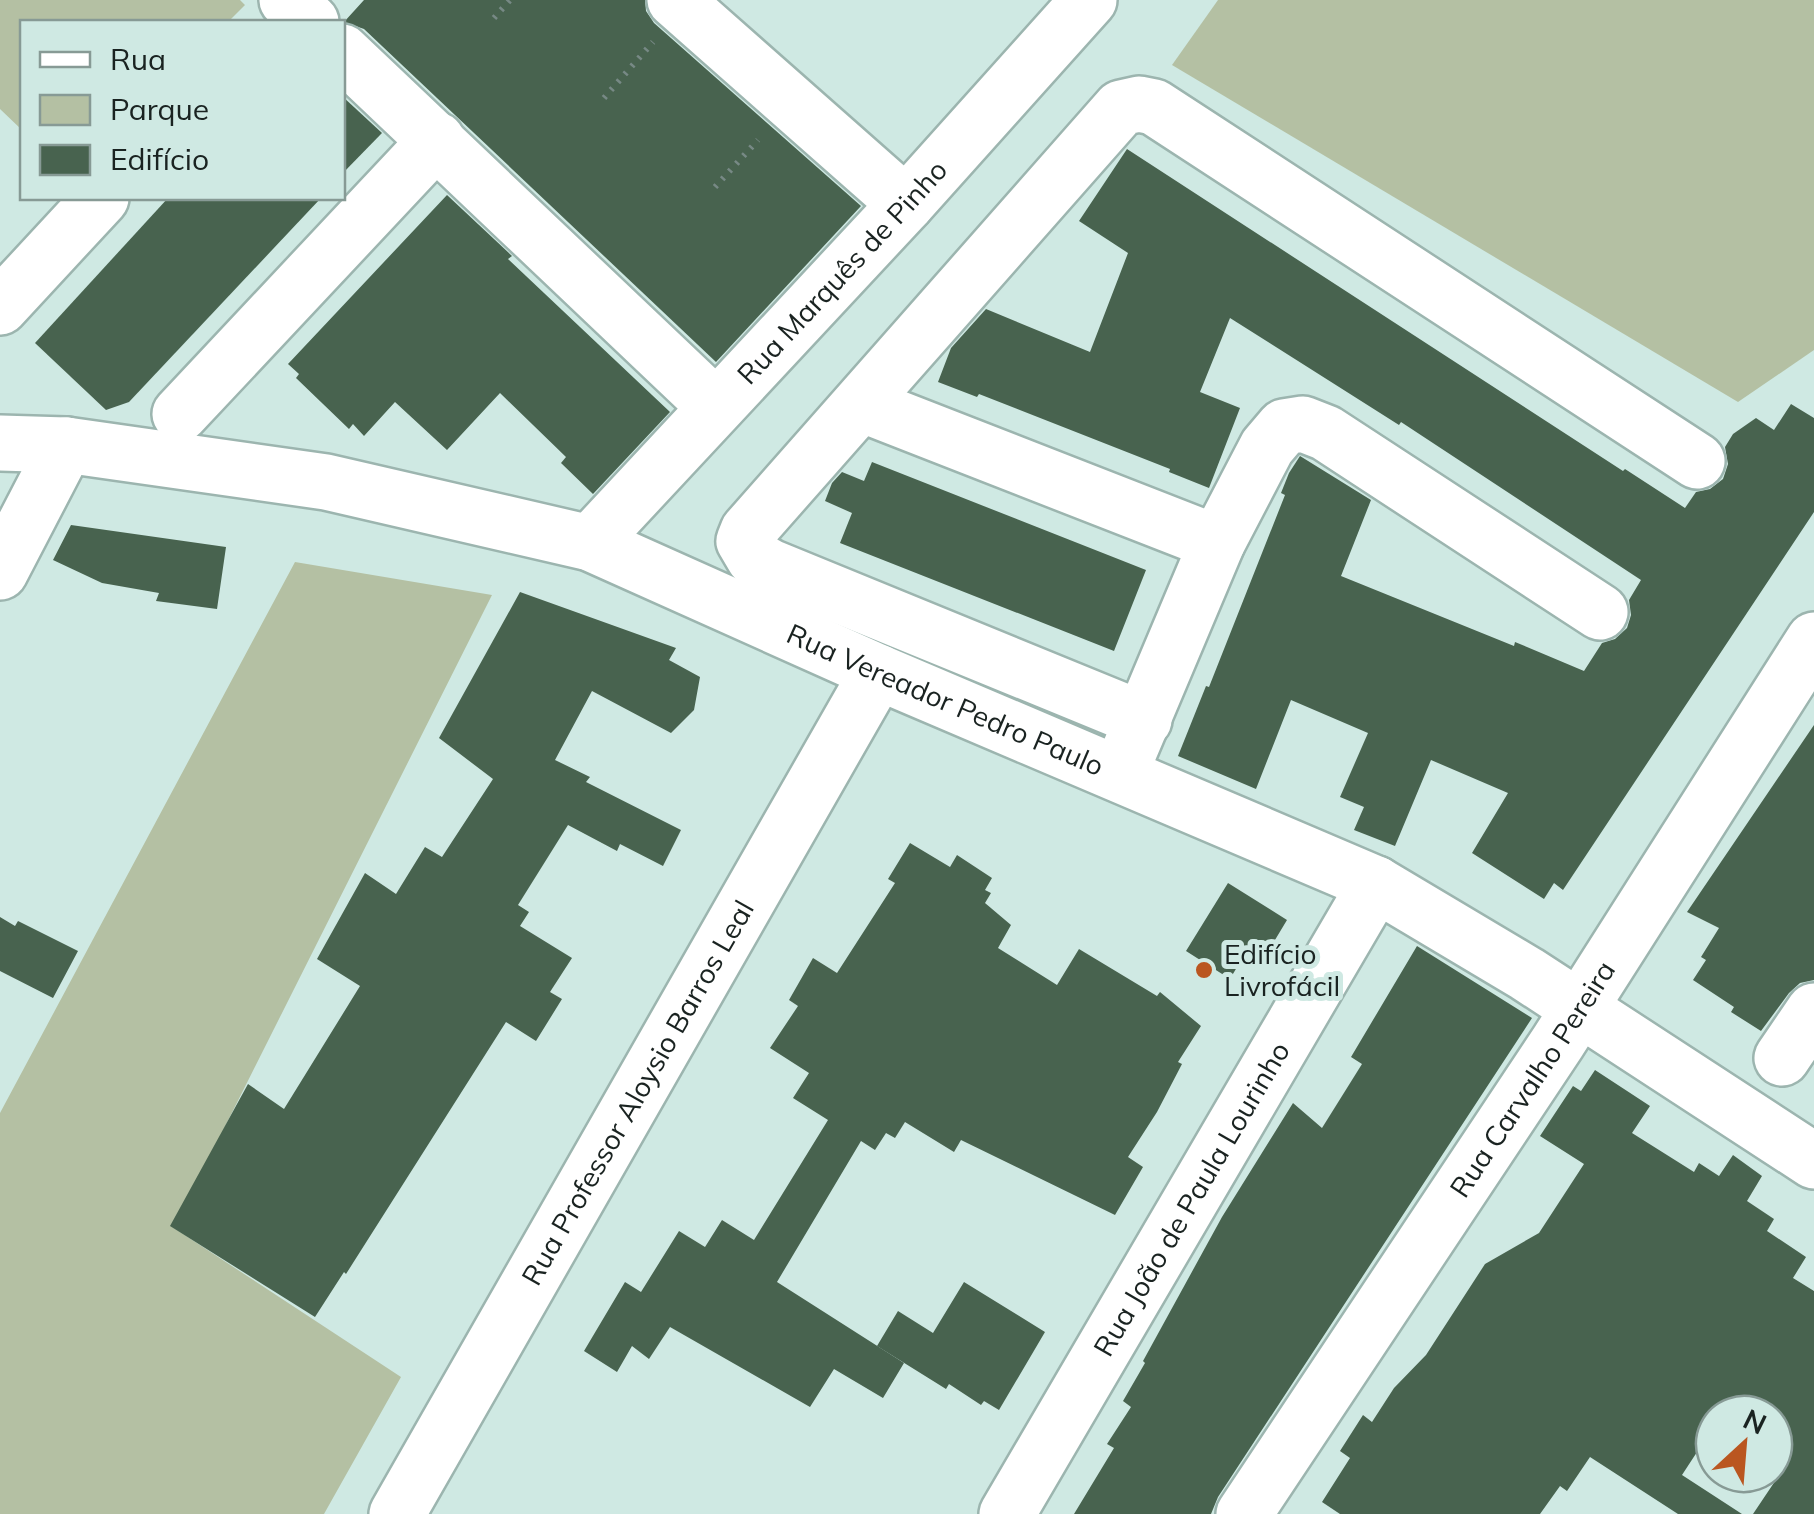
<svg xmlns="http://www.w3.org/2000/svg" width="1814" height="1514" font-family="Mulish,sans-serif">
	<style>
		.green { fill: #b4c0a3 }
		.building { fill: #48634f }
		.lines { fill: none; stroke-linecap: round; stroke-linejoin: round }
		.minor-casing { stroke: #9cb5af; stroke-width: 60 }
		.path { stroke: #778985; stroke-width: 6; stroke-dasharray: 2.5 8; stroke-linecap: butt }
		.minor { stroke: #fff; stroke-width: 55 }
		.poi-dot { fill: #ba5620; stroke: #cfe9e3; stroke-width: 4 }
		.labels { text-anchor: middle; stroke-width: 10; stroke-linejoin: round; paint-order: stroke }
		.street-label { font-size: 28px; fill: #1a2321; stroke: #cfe9e3 }
		.poi-label { font-size: 28px; fill: #1a2321; stroke: #cfe9e3; text-anchor: start }
	</style>
	<rect width="100%" height="100%" fill="#cfe9e3"/>
	<!-- green -->
	<g class="green">
		<path d="M0,0H240L245,5L228,22H22V130L0,109Z"/>
		<path d="M1218,0H1814V350L1738,402L1172,65Z"/>
		<path d="M295,562L492,595L174,1228L401,1377L324,1514H0V1113Z"/>
	</g>
	<!-- building -->
	<g class="building">
		<path d="M364,0H645L646,11L654,23L861,206L716,362L364,29L344,22Z"/>
		<path d="M342,96L382,133L342,174Z"/>
		<path d="M1127,149L1623,471L1625,469L1685,508L1696,492L1710,489L1723,479L1728,464L1725,447L1733,434L1756,418L1774,430L1791,404L1814,418V512L1563,890L1554,883L1544,899L1472,853L1508,793L1431,760L1395,846L1354,830L1364,807L1340,797L1368,733L1291,700L1256,789L1178,756L1206,686L1209,687L1285,495L1281,493L1289,473L1300,456L1371,500L1341,576L1514,646L1515,642L1584,671L1602,643L1615,639L1627,628L1631,615L1629,600L1641,580L1401,422L1399,425L1230,318L1200,392L1240,408L1209,488L1169,472L1170,469L979,394L977,397L938,382L951,348L986,309L1090,352L1128,253L1079,221Z"/>
		<path d="M447,195L512,256L508,259L670,412L593,494L561,463L566,457L500,393L447,450L395,402L364,436L353,424L349,429L296,378L299,374L288,364Z"/>
		<path d="M168,198H321L129,402L106,410L35,343Z"/>
		<path d="M872,462L1146,570L1114,651L840,543L852,513L825,501L832,483L842,472L864,481Z"/>
		<path d="M71,525L226,547L217,609L156,601L159,593L102,583L53,560Z"/>
		<path d="M520,592L676,648L669,660L700,677L694,710L671,733L592,691L555,760L590,777L586,782L681,830L663,866L620,844L617,851L568,825L518,905L529,912L520,926L572,958L550,992L562,999L536,1041L506,1022L346,1274L344,1272L315,1317L170,1226L248,1084L284,1109L360,986L317,959L365,873L396,894L425,847L442,857L493,779L439,738Z"/>
		<path d="M1814,725V980L1800,983L1789,993L1761,1031L1731,1012L1734,1007L1693,980L1706,960L1701,957L1719,928L1687,912Z"/>
		<path d="M910,843L950,867L957,855L992,878L985,890L991,893L985,903L1011,925L998,948L1057,985L1079,949L1157,996L1160,992L1201,1026L1178,1062L1182,1064L1157,1112L1128,1157L1143,1167L1115,1215L961,1140L954,1152L905,1122L895,1138L886,1133L875,1150L861,1141L777,1282L904,1363L883,1398L834,1369L810,1407L670,1327L649,1359L632,1346L617,1372L584,1351L625,1282L641,1292L679,1231L705,1247L722,1220L754,1240L828,1120L793,1098L809,1073L770,1048L798,1006L789,1000L813,958L837,973L895,883L888,879Z"/>
		<path d="M1228,883L1287,920L1266,955L1250,945L1230,979L1186,951Z"/>
		<path d="M0,917L15,926L18,921L78,951L53,998L0,971Z"/>
		<path d="M1417,946L1532,1018L1218,1497L1211,1514H1074L1114,1448L1107,1444L1131,1407L1123,1401L1145,1363L1143,1361L1222,1217L1293,1103L1322,1128L1362,1064L1351,1057Z"/>
		<path d="M1595,1070L1650,1106L1632,1133L1694,1172L1699,1163L1719,1176L1733,1155L1762,1176L1747,1201L1774,1219L1767,1231L1806,1257L1793,1278L1814,1291V1514H1753L1790,1459L1774,1448V1414H1714V1426L1682,1475L1742,1514H1678L1590,1457L1567,1491L1560,1486L1540,1514H1340L1322,1502L1350,1458L1340,1451L1363,1415L1372,1422L1394,1388L1426,1355L1485,1264L1539,1233L1584,1164L1540,1136L1573,1086L1581,1091Z"/>
		<path d="M964,1282L1045,1332L999,1410L984,1401L981,1405L949,1384L946,1389L877,1346L898,1311L933,1333Z"/>
	</g>
	<g class="lines">
		<defs>
			<g id="minor">
				<path d="M287,0L311,22"/>
				<path d="M675,0L906,204"/>
				<path d="M342,52L697,389"/>
				<path d="M0,307L101,198"/>
				<path d="M861,404L1217,543"/>
				<path d="M180,414L437,140"/>
				<path id="s1" d="M0,443L66,445L326,482L590,543L878,672L1376,884L1527,974L1814,1161"/>
				<path id="s2" d="M590,543L906,204L1089,0"/>
				<path d="M0,572L66,445"/>
				<path d="M1144,720L770,567L754,558L744,541L748,531L1121,108L1139,104L1154,107L1697,461"/>
				<path d="M1128,754L1217,543L1267,447L1284,427L1303,424L1326,433L1600,612"/>
				<path d="M1782,1058L1814,1011"/>
				<path id="s3" d="M397,1514L878,672"/>
				<path id="s4" d="M1007,1514L1376,884"/>
				<path id="s5" d="M1244,1514L1558,1042L1814,640"/>
			</g>
		</defs>
		<!-- minor casing -->
		<use href="#minor" class="minor-casing"/>
		<!-- path -->
		<g class="path">
			<path d="M494,18L510,0"/>
			<path d="M604,98L653,42"/>
			<path d="M715,187L758,140"/>
		</g>
		<!-- minor -->
		<use href="#minor" class="minor"/>
	</g>
	<!-- markers -->
	<circle class="poi-dot" cx="1204" cy="970" r="10"/>
	<g class="labels">
		<!-- street labels -->
		<g class="street-label">
			<text dy="10" stroke="none"><textPath href="#s2" startOffset="370">Rua Marquês de Pinho</textPath></text>
			<text dy="10" stroke="none"><textPath href="#s1" startOffset="988">Rua Vereador Pedro Paulo</textPath></text>
			<text dy="10" stroke="none"><textPath href="#s5" startOffset="522">Rua Carvalho Pereira</textPath></text>
			<text dy="10" stroke="none"><textPath href="#s3" startOffset="485">Rua Professor Aloysio Barros Leal</textPath></text>
			<text dy="10" stroke="none"><textPath href="#s4" startOffset="365">Rua João de Paula Lourinho</textPath></text>
		</g>
		<!-- poi labels -->
		<g class="poi-label">
			<text x="1224" y="964">Edifício<tspan x="1224" dy="32">Livrofácil</tspan></text>
		</g>
	</g>
	<!-- legend -->
	<rect x="20" y="20" width="325" height="180" fill="#cfe9e3" stroke="#879a95" stroke-width="2.5"/>
	<rect x="40" y="52" width="50" height="15" fill="#ffffff" stroke="#879a95" stroke-width="2.5"/>
	<text x="110" y="70" font-size="30" fill="#1a2321">Rua</text>
	<rect x="40" y="95" width="50" height="30" fill="#b4c0a3" stroke="#879a95" stroke-width="2.5"/>
	<text x="110" y="120" font-size="30" fill="#1a2321">Parque</text>
	<rect x="40" y="145" width="50" height="30" fill="#48634f" stroke="#879a95" stroke-width="2.5"/>
	<text x="110" y="170" font-size="30" fill="#1a2321">Edifício</text>
	<!-- north arrow -->
	<g transform="translate(1744 1444) rotate(26)"><circle r="48" fill="#cfe9e3" stroke="#879a95" stroke-width="2.5"/>
	<path d="M0-8L18 38L0 25L-18 38Z" fill="#ba5620"/>
	<text y="-15" font-size="28" font-weight="bold" text-anchor="middle" fill="#1a2321">N</text>
	</g>
</svg>
